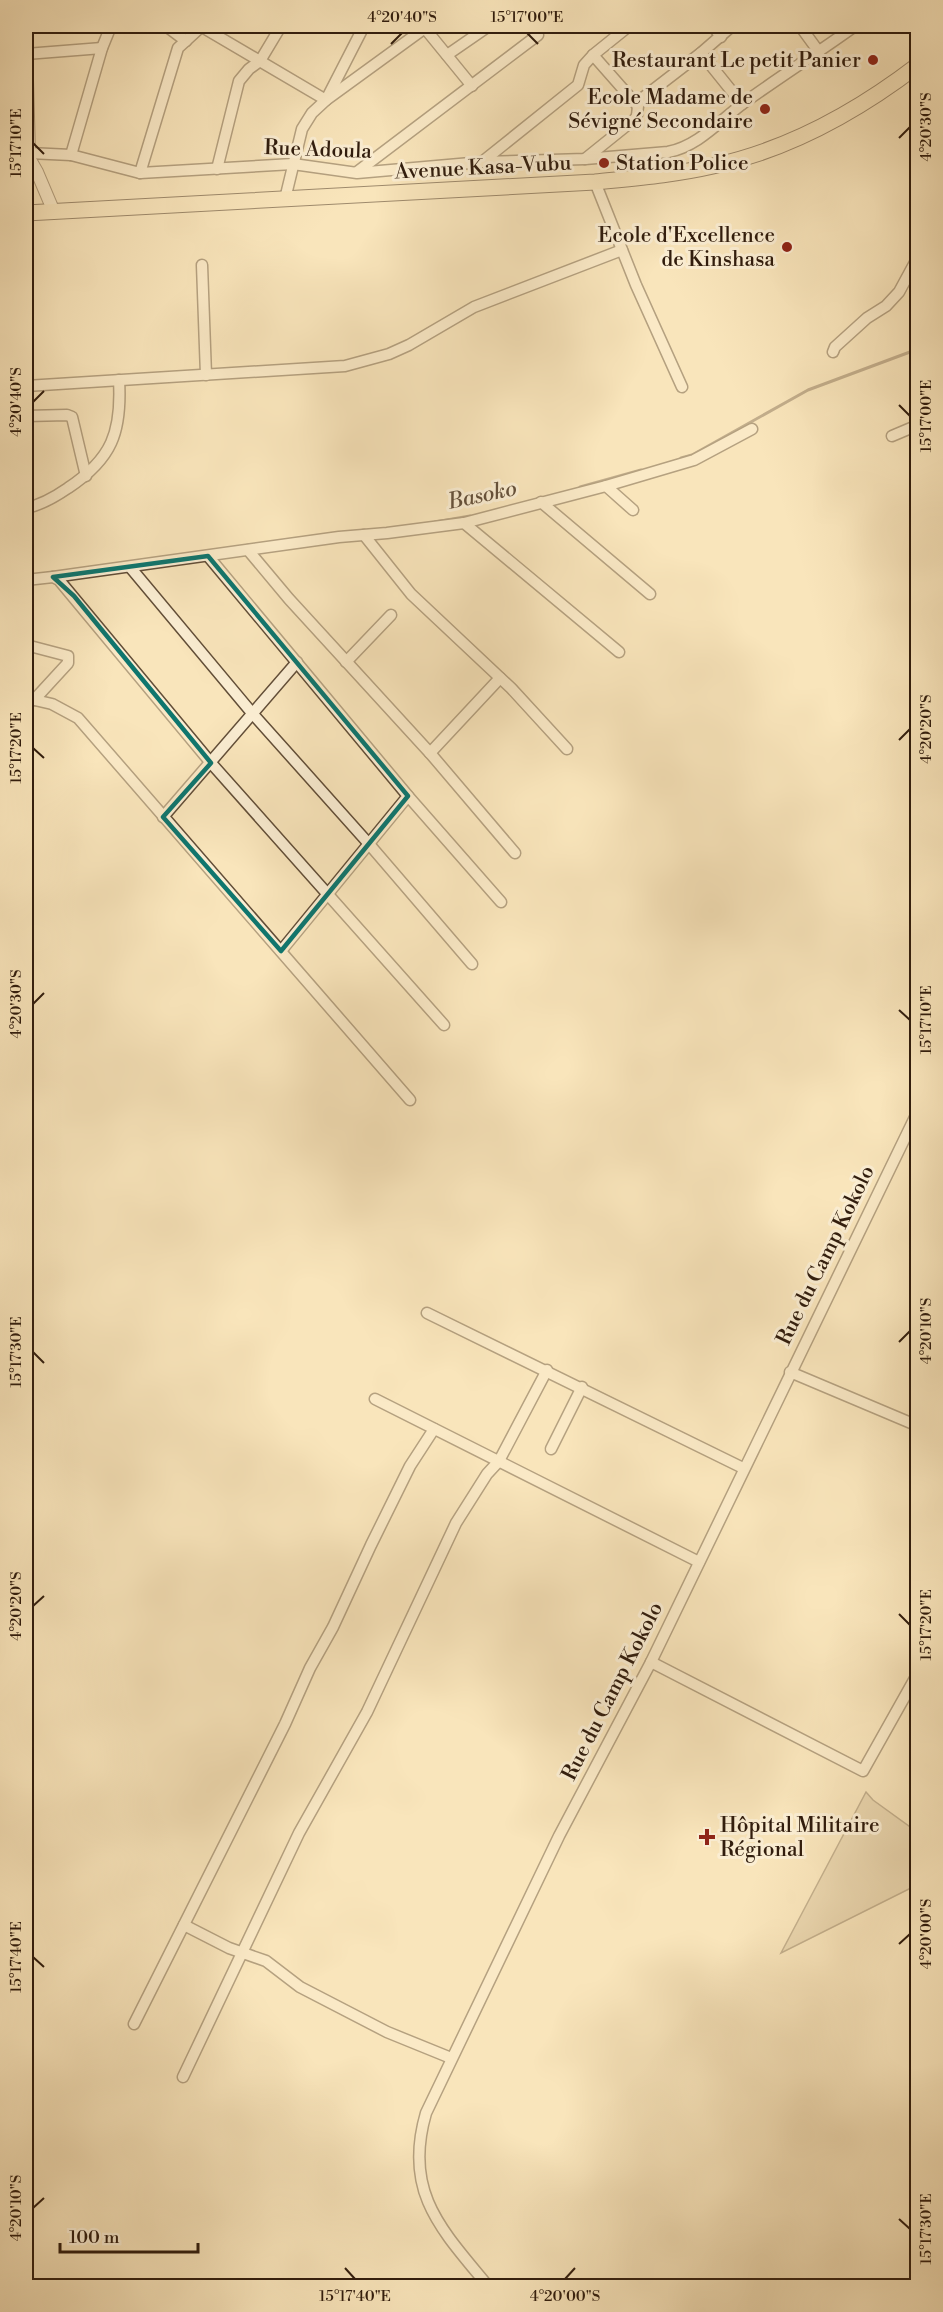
<svg xmlns="http://www.w3.org/2000/svg" width="943" height="2312" font-family="'Libre Bodoni',serif">
	<style>
		.green { fill: #d7c39d; stroke: #847055; stroke-width: 1.5 }
		.lines { fill: none; stroke-linecap: round; stroke-linejoin: round }
		.stream { stroke: #806c52; stroke-width: 3 }
		.minor-casing { stroke: #624e38; stroke-width: 13 }
		.tertiary-casing { stroke: #624e38; stroke-width: 14 }
		.primary-casing { stroke: #301c0d; stroke-width: 17 }
		.minor { stroke: #fbeed3; stroke-width: 10 }
		.tertiary { stroke: #fbeed3; stroke-width: 12 }
		.primary { stroke: #f9e5bb; stroke-width: 15 }
		.marked { fill: none; stroke: #0f766e; stroke-width: 4.5; stroke-linejoin: round }
		.ticks { fill: none; stroke: #301c0d; stroke-width: 2 }
		.poi-dot { fill: #8f2418; stroke: #fbeed3; stroke-width: 2 }
		.labels { text-anchor: middle; stroke-width: 6; stroke-linejoin: round; paint-order: stroke }
		.poi-label { font-size: 21px; fill: #301c0d; stroke: #fbeed3; text-anchor: end }
		.street-label { font-size: 21px; fill: #301c0d; stroke: #fbeed3 }
		.water-label { font-size: 22px; font-style: italic; fill: #65513b; stroke: #fbeed3 }
		.neatline { fill: none; stroke: #301c0d; stroke-width: 2 }
		.ticks-label { font-size: 15px; text-anchor: middle; fill: #301c0d }
	</style>
	<rect width="100%" height="100%" fill="#f9e5bb"/>
	<filter id="stains"><feTurbulence type="fractalNoise" baseFrequency=".00333" numOctaves="4"/><feColorMatrix values="0 0 0 0 .2 0 0 0 0 .09 0 0 0 0 .02 0 0 0 .5 -.17"/></filter>
	<radialGradient id="worn" r=".72"><stop offset=".6" stop-color="#630" stop-opacity="0"/><stop offset="1" stop-color="#630" stop-opacity=".3"/></radialGradient>
	<!-- green -->
	<path class="green" d="M866,1792L873,1800L917,1832V1885L781,1953Z"/>
	<g class="lines">
		<!-- stream -->
		<g class="stream">
			<path d="M681,458L692,455L808,390L918,349"/>
			<path d="M580,487L641,470"/>
			<path d="M435,522L470,516"/>
		</g>
		<defs>
			<g id="minor">
				<path d="M166,26L186,41"/>
				<path d="M423,26L472,86"/>
				<path d="M713,26L721,37"/>
				<path d="M800,26L819,52"/>
				<path d="M202,27L326,100L425,28"/>
				<path d="M701,53L742,104"/>
				<path d="M26,54L102,48"/>
				<path d="M447,55L489,26"/>
				<path d="M593,55L637,105"/>
				<path d="M29,153L71,155L140,173L293,164L357,173L482,162L585,159L668,152C699,146 720,120 745,102C781,76 819,52 855,26"/>
				<path d="M71,155L102,48L111,26"/>
				<path d="M585,159L636,118C639,112 636,107 640,100L701,53L732,26"/>
				<path d="M482,162L578,85L584,65L593,55L629,26"/>
				<path d="M217,169L239,81L249,69L260,61L281,26"/>
				<path d="M357,172L538,35"/>
				<path d="M140,173L178,48L202,26"/>
				<path d="M595,182L636,285L682,387"/>
				<path d="M285,199L302,129L312,113L326,100L364,26"/>
				<path d="M202,265L206,375"/>
				<path d="M833,352L835,347L867,318L886,306L899,292L918,257"/>
				<path d="M26,386L345,366L389,354L409,345L474,307L622,250"/>
				<path d="M26,416L67,415L72,417L86,476"/>
				<path d="M892,436L918,425"/>
				<path d="M606,486L633,510"/>
				<path d="M541,502L650,594"/>
				<path d="M26,508C41,505 55,497 68,488C112,459 122,432 119,380"/>
				<path d="M464,523L619,652"/>
				<path d="M364,535L411,594L511,688L567,749"/>
				<path d="M248,550L289,599L430,753L515,853"/>
				<path d="M208,556L408,796L281,951"/>
				<path d="M130,567L252,713L369,844L472,964"/>
				<path d="M53,577L339,537L387,533L464,523L606,486L694,460L752,429"/>
				<path d="M26,580L53,577L59,580L211,763L444,1025"/>
				<path d="M26,645L68,656V663L34,700"/>
				<path d="M346,662L391,615"/>
				<path d="M26,698L52,704L78,718L410,1100"/>
				<path d="M430,753L500,678"/>
				<path d="M408,796L501,902"/>
				<path d="M163,817L297,662"/>
				<path d="M427,1313L743,1468"/>
				<path d="M790,1372L918,1426"/>
				<path d="M375,1399L699,1562"/>
				<path d="M551,1449L582,1387"/>
				<path d="M651,1662L863,1771L918,1673"/>
				<path d="M184,1925L229,1948L266,1961L300,1987L387,2032L451,2058"/>
				<path d="M134,2024L285,1724L310,1668L333,1627L371,1545L410,1466L434,1429"/>
				<path d="M183,2077L299,1833L367,1712L456,1523L487,1474L499,1461L547,1370"/>
				<path d="M488,2286C441,2229 403,2192 426,2113L559,1836L651,1662L918,1111"/>
			</g>
			<g id="tertiary">
				<path d="M26,44L29,153L26,166"/>
				<path d="M29,158L37,172L54,212"/>
			</g>
			<path id="primary" d="M26,213L595,182C634,178 674,175 713,166C787,150 858,111 918,65"/>
		</defs>
		<!-- minor casing -->
		<use href="#minor" class="minor-casing"/>
		<!-- tertiary casing -->
		<use href="#tertiary" class="tertiary-casing"/>
		<!-- primary casing -->
		<use href="#primary" class="primary-casing"/>
		<!-- minor -->
		<use href="#minor" class="minor"/>
		<!-- tertiary -->
		<use href="#tertiary" class="tertiary"/>
		<!-- primary -->
		<use href="#primary" class="primary"/>
	</g>
	<!-- marked area -->
	<path d="M0 0H943V2312H0ZM208,556L408,796L281,951L163,817L211,763L74,596L53,577Z" fill="#f9e5bb" fill-opacity=".55" fill-rule="evenodd"/>
	<path class="marked" d="M208,556L408,796L281,951L163,817L211,763L74,596L53,577Z"/>
	<!-- ticks -->
	<path class="ticks" d="M527,33L538,44M391,44L402,33M899,138L910,127M33,143L44,154M33,402L44,391M899,405L910,416M899,740L910,729M33,748L44,758M33,1004L44,993M899,1010L910,1020M899,1342L910,1331M33,1352L44,1363M33,1606L44,1596M899,1614L910,1625M899,1944L910,1934M33,1957L44,1967M33,2208L44,2198M899,2219L910,2229M345,2268L355,2279M565,2279L575,2268"/>
	<!-- markers -->
	<g class="poi-dot">
		<circle cx="873" cy="60" r="6"/>
		<circle cx="765" cy="109" r="6"/>
		<circle cx="604" cy="163" r="6"/>
		<circle cx="787" cy="247" r="6"/>
		<path d="M704 1828h6v6h6v6h-6v6h-6v-6h-6v-6h6z"/>
	</g>
	<g class="labels">
		<!-- poi labels -->
		<g class="poi-label">
			<text x="861" y="67">Restaurant Le petit Panier</text>
			<text x="753" y="104">Ecole Madame de<tspan x="753" dy="24">Sévigné Secondaire</tspan></text>
			<text x="616" y="170" text-anchor="start">Station Police</text>
			<text x="775" y="242">Ecole d'Excellence<tspan x="775" dy="24">de Kinshasa</tspan></text>
			<text x="720" y="1832" text-anchor="start">Hôpital Militaire<tspan x="720" dy="24">Régional</tspan></text>
		</g>
		<!-- street labels -->
		<g class="street-label">
			<text transform="translate(318 149) rotate(2)" y="7">Rue Adoula</text>
			<text transform="translate(483 167) rotate(-3)" y="7">Avenue Kasa-Vubu</text>
			<text transform="translate(825 1255) rotate(-64)" y="7">Rue du Camp Kokolo</text>
			<text transform="translate(612 1691) rotate(-63)" y="7">Rue du Camp Kokolo</text>
		</g>
		<!-- water labels -->
		<g class="water-label">
			<text transform="translate(482 494) rotate(-12)" y="8">Basoko</text>
		</g>
	</g>
	<!-- margin -->
	<rect width="943" height="2312" fill="none" stroke="#f9e5bb" stroke-width="66"/>
	<!-- scale -->
	<path d="M60 2243v9h138v-9" fill="none" stroke="#301c0d" stroke-width="3"/>
	<text x="69" y="2243" font-size="18" fill="#301c0d" stroke="#fbeed3" stroke-width="4.5" paint-order="stroke">100 m</text>
	<rect x="33" y="33" width="877" height="2246" class="neatline"/>
	<g class="ticks-label">
		<text x="402" y="22">4°20'40"S</text>
		<text x="527" y="22">15°17'00"E</text>
		<text transform="translate(926 127) rotate(-90)" y="5">4°20'30"S</text>
		<text transform="translate(16 143) rotate(-90)" y="5">15°17'10"E</text>
		<text transform="translate(16 402) rotate(-90)" y="5">4°20'40"S</text>
		<text transform="translate(926 416) rotate(-90)" y="5">15°17'00"E</text>
		<text transform="translate(926 729) rotate(-90)" y="5">4°20'20"S</text>
		<text transform="translate(16 748) rotate(-90)" y="5">15°17'20"E</text>
		<text transform="translate(16 1004) rotate(-90)" y="5">4°20'30"S</text>
		<text transform="translate(926 1020) rotate(-90)" y="5">15°17'10"E</text>
		<text transform="translate(926 1331) rotate(-90)" y="5">4°20'10"S</text>
		<text transform="translate(16 1352) rotate(-90)" y="5">15°17'30"E</text>
		<text transform="translate(16 1606) rotate(-90)" y="5">4°20'20"S</text>
		<text transform="translate(926 1625) rotate(-90)" y="5">15°17'20"E</text>
		<text transform="translate(926 1934) rotate(-90)" y="5">4°20'00"S</text>
		<text transform="translate(16 1957) rotate(-90)" y="5">15°17'40"E</text>
		<text transform="translate(16 2208) rotate(-90)" y="5">4°20'10"S</text>
		<text transform="translate(926 2229) rotate(-90)" y="5">15°17'30"E</text>
		<text x="355" y="2301">15°17'40"E</text>
		<text x="565" y="2301">4°20'00"S</text>
	</g>
	<rect width="100%" height="100%" filter="url(#stains)"/>
	<rect width="100%" height="100%" fill="url(#worn)"/>
</svg>
